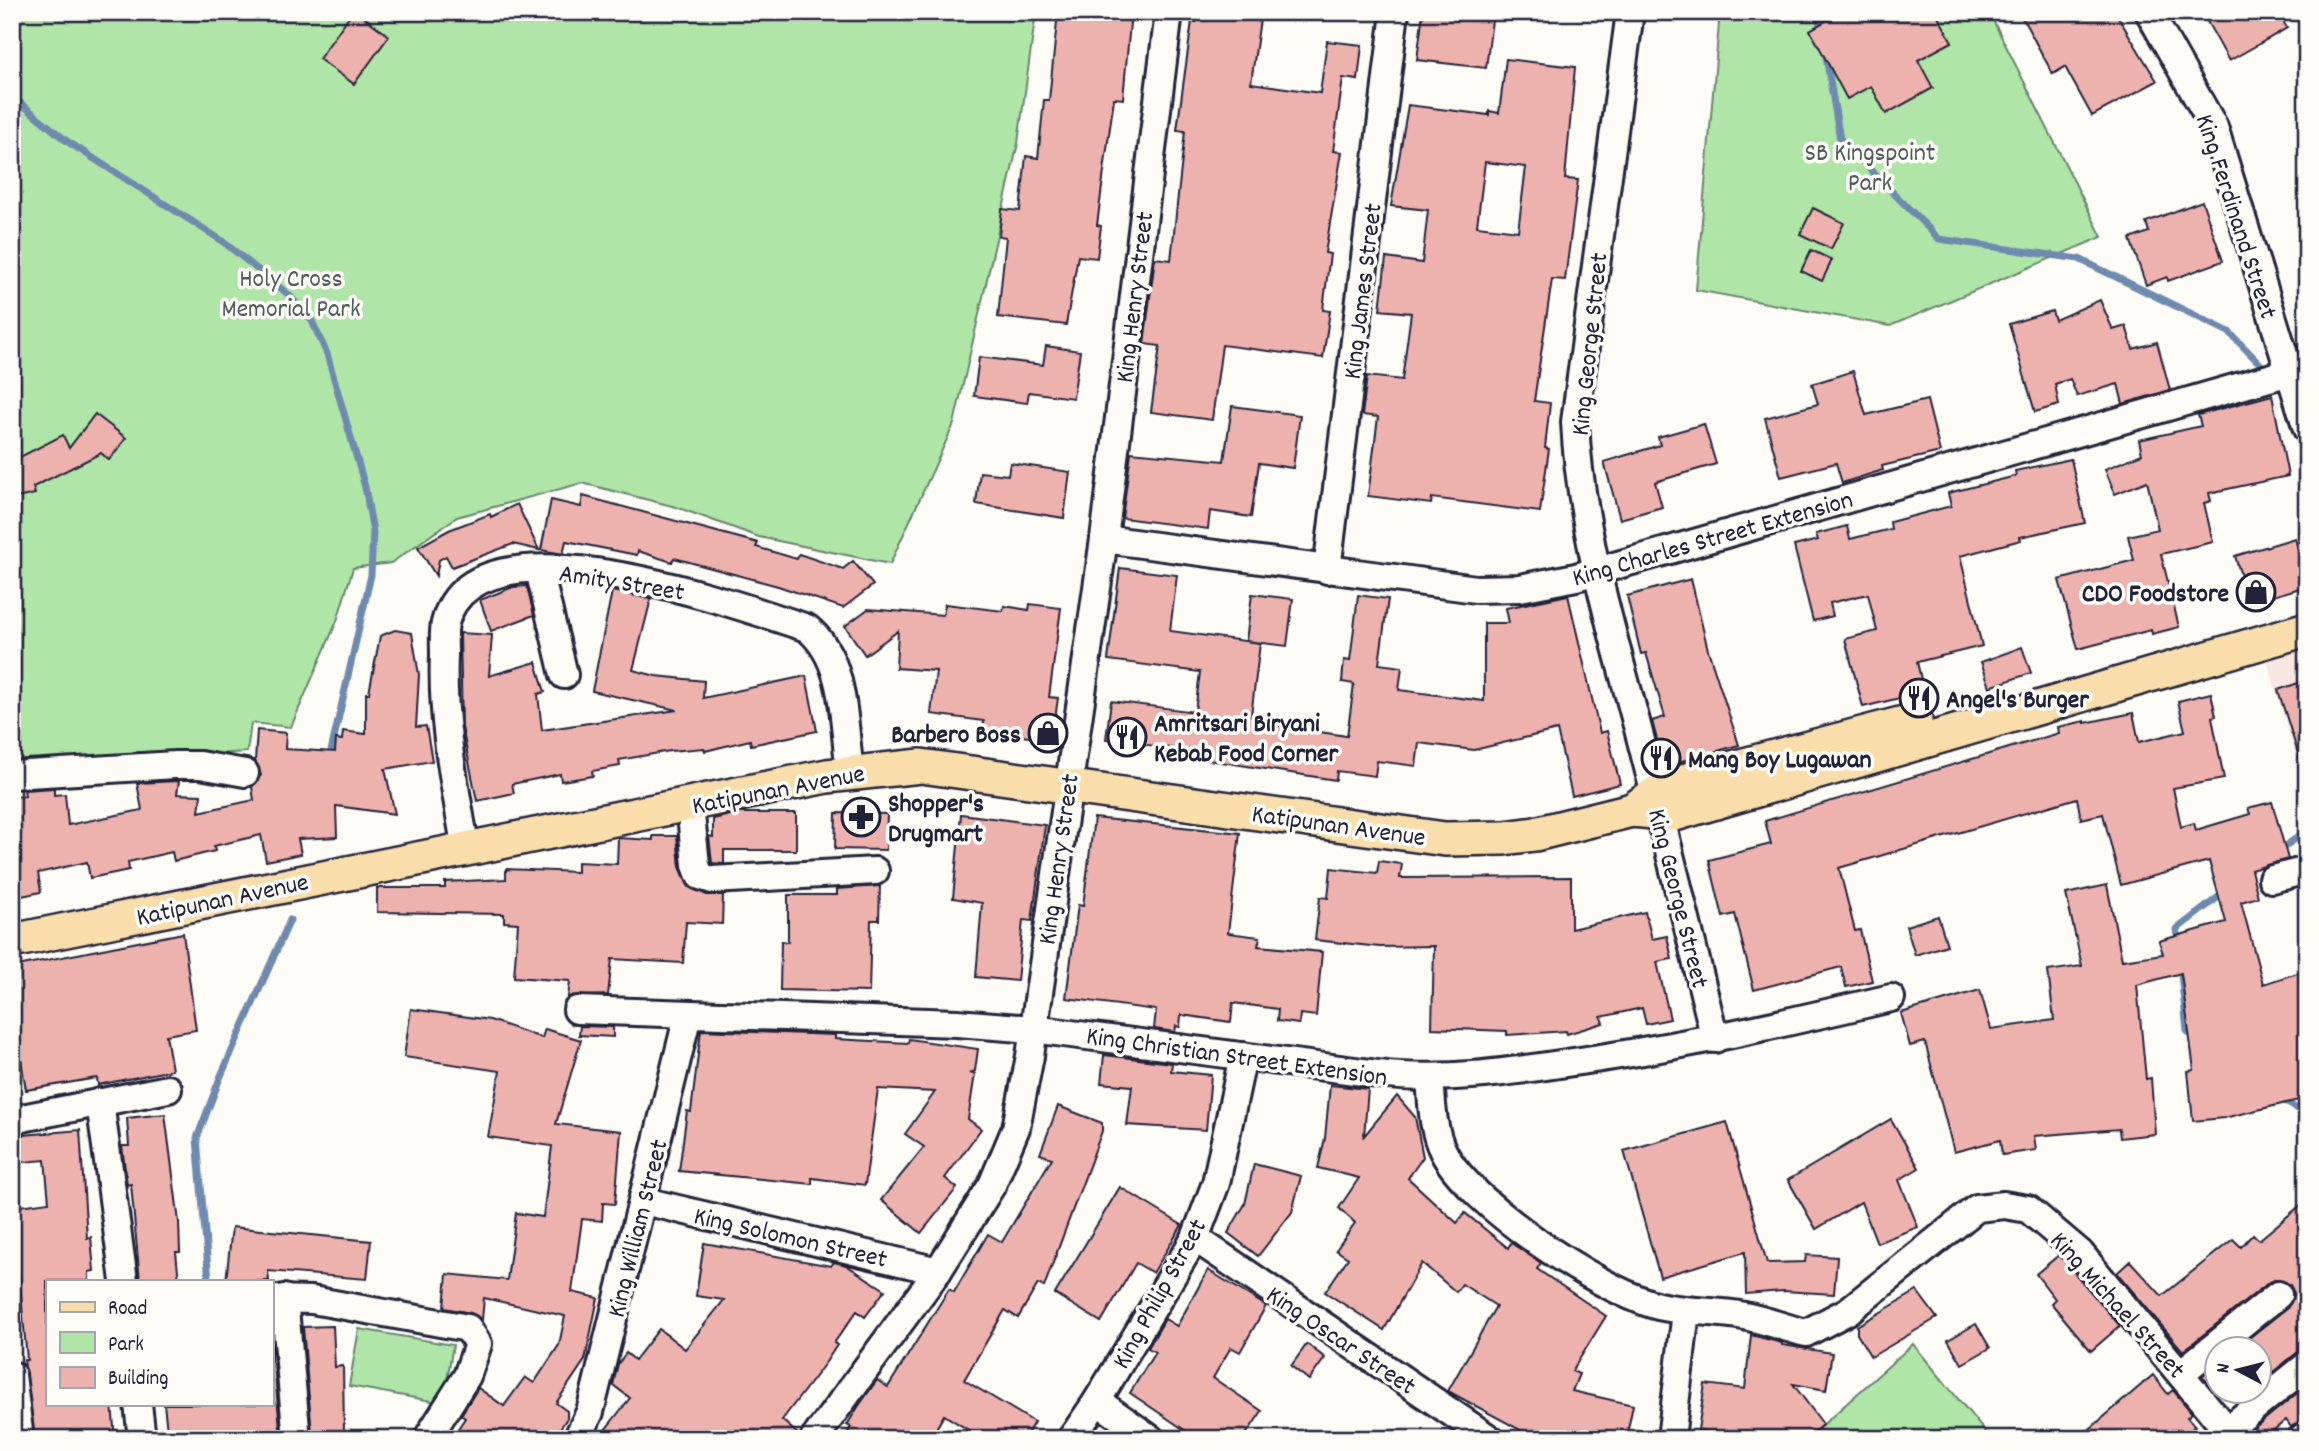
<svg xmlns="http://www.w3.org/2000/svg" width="2319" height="1451" font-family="Dekko,sans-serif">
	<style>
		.built { fill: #f8e6e1 }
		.green { fill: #b0e5a8; stroke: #698472; stroke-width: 2 }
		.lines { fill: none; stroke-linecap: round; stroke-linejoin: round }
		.stream { stroke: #6e8aaf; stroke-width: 7 }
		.building { fill: #edb2ae; stroke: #22223b; stroke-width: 2; fill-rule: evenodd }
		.minor-casing { stroke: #22223b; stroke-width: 32 }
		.major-casing { stroke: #22223b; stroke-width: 38 }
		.minor { stroke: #fdfcf7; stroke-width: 26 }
		.major { stroke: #f9deab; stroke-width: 33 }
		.labels { text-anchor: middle; stroke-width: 7; stroke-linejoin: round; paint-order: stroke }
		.park-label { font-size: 26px; fill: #4d5c5c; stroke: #fdfcf7 }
		.street-label { font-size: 26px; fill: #22223b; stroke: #fdfcf7 }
		.poi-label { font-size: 26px; font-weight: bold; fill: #22223b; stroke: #fdfcf7; text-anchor: start }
	</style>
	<rect width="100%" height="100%" fill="#fdfcf7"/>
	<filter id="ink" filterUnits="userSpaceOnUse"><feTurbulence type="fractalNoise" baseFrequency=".0143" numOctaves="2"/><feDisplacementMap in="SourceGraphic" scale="14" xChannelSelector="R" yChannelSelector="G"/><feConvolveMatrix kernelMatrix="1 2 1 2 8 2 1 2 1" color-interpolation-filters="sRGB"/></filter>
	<g filter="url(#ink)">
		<!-- built -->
		<path class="built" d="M2307,644V765L2299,767L2266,657Z"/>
		<!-- green -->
		<g class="green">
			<path d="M12,12H1036L1018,143L954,424L890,564L759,537L676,507L582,483L457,517L391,563L353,568L337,621L291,727L251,723L247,752L12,766Z"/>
			<path d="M1720,12H1989L2102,237L1890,326L1696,290Z"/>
			<path d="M359,1329L453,1345L443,1403L349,1386Z"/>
			<path d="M1913,1344L1991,1439H1807Z"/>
		</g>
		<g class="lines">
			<!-- stream -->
			<g class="stream">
				<path d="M1818,12L1821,32"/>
				<path d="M1825,51L1840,139L1939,239L2079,259L2229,332L2268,372"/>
				<path d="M12,96L68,142L221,240L289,295L312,321L327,354L365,487L373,532L371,575L329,760"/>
				<path d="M2279,851L2307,830"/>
				<path d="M2179,944L2177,929L2225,892"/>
				<path d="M2181,973L2187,1031L2195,1037"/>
				<path d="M2281,1099L2307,1115"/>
				<path d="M209,1281L197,1138L220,1078L290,920"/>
			</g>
		</g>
		<!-- building -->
		<g class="building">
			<path d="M352,12H357L389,36L354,84L319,59Z"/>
			<path d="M1058,12H1131L1123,99L1114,98L1106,156L1097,225L1101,226L1097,258L1078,256L1066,325L998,317L1006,237L999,236L1002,209L1020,211L1026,156L1038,158L1044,100H1049Z"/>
			<path d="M1197,12H1261L1251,83L1320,93L1327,41L1362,45L1358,80L1343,78L1333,151L1342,152L1325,253L1330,254L1323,310L1330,311L1323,358L1222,345L1212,420L1151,412L1160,346L1144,344L1155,258L1171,260L1185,131L1177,130L1192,21L1196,22Z"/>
			<path d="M1423,12H1493L1486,68L1417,60Z"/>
			<path d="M1842,12H1936L1952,42L1918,60L1933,88L1886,114L1871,86L1847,99L1810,30Z"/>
			<path d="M2019,12H2115L2157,81L2092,116L2065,67L2053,74Z"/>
			<path d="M2216,12H2278L2287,28L2229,61L2205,18Z"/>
			<path d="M1506,59L1575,67L1565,179L1578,180L1565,280L1552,279L1534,401L1550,403L1545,448L1549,449L1540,512L1432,498L1431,504L1368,496L1378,417L1362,415L1367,376L1402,380L1411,313L1380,310L1386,258L1422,263L1428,210L1391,206L1408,105L1489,115V111L1499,113ZM1485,162L1526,167L1518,231L1477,226Z"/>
			<path d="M2202,201L2223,261L2168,281L2167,277L2146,285L2130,239L2149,232L2146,222Z"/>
			<path d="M1813,208L1844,223L1831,249L1800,234Z"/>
			<path d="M1811,250L1832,260L1822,281L1801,271Z"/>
			<path d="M2100,300L2113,330L2126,326L2133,349L2157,342L2170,390L2123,404L2118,384L2077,396L2070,379L2055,384L2059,405L2035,412L2009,324L2052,311L2055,320Z"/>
			<path d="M1046,346L1080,351L1073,398L1029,392L1027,403L974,396L979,357L1043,365Z"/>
			<path d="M1853,371L1866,415L1927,400L1940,452L1882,466L1883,470L1842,483L1836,463L1781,477L1765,418L1818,404L1812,384Z"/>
			<path d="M2272,395L2288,476L2209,493L2211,501L2204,503L2213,542L2161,554L2179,627L2152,634L2151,630L2078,649L2059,580L2134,560L2128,536L2158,529L2147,481L2115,494L2105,469L2142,454L2139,440L2201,426L2198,415Z"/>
			<path d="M1232,406L1300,415L1293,468L1259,463L1251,517L1210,511L1208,529L1122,518L1131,452L1224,461Z"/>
			<path d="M95,414L126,438L109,460L101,453L33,487L35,494L12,499V461L63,435L69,448Z"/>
			<path d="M1704,424L1716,464L1655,482L1662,507L1620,519L1604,462L1660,445L1658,437Z"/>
			<path d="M2071,459L2085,523L2020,537L2021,540L1960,556L1982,646L1917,662L1924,692L1863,707L1845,639L1877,631L1868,594L1830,603L1833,616L1813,621L1794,546L1818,540L1816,534L1847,526L1850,539L1891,529L1890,522L1951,506L1948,493L2016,476L2015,471Z"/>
			<path d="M1010,463L1070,472L1064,518L976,504L980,472L1008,475Z"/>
			<path d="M583,496L758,543L756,547L797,559L799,554L843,569L853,561L873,585L843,608L778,586L674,558L672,562L638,551L637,555L566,541L563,554L541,550L551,500L581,507Z"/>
			<path d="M517,504L539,550L513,544L452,567L446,556L439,560L436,576L418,547L449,530L490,514L491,517Z"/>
			<path d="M2295,538L2307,586L2249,603L2235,556Z"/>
			<path d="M1120,568L1177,575L1170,631L1260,643L1251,716L1266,718L1265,724L1347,736L1354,684L1342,682L1344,660L1350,661L1358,595L1388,599L1379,664L1402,667L1399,690L1484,701V623H1509L1506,608L1568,595L1600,733L1607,731L1620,784L1572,796L1557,730L1474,750L1419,743L1416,766L1377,761L1375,776L1337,771L1336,780L1189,757L1190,751L1106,739L1111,701L1195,712L1200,672L1108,660Z"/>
			<path d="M1691,579L1708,650L1739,745L1664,766L1652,721L1665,717L1646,653L1641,654L1627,596Z"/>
			<path d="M527,586L534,615L491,631L480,600L513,587Z"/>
			<path d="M612,591L651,599L633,670L656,676L704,681L703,698L806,676L817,731L751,745L750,740L705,751L704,748L670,751L619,760L620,766L592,771L593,776L561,781L560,774L512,784L514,793L477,801L462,727L460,633L492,635L489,676L536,662L545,692L538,694L542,730L677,710L592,691Z"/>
			<path d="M1252,594L1293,599L1287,646L1246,641Z"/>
			<path d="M945,604L1003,611L1004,606L1029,610L1030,604L1061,608L1049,697L1058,698L1052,740L983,731L984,721L931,714L936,671L896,668L898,631L865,655L845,626L868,609L943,615Z"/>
			<path d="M395,630L412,633L419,675L416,727L426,726L432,761L385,769L395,814L336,806L337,837L298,839L301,854L266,861L261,835L214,846L215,851L174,861L172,852L128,862L129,870L90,878L87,862L38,873L41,892L12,898V797L25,796L24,790L54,788V795L65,794L68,825L142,810L137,783L179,781L177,794L201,795L199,812L254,800L252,787L261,775L255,761L257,730L286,733L285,749L335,752L336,739L342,740L343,731L366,734V693H369L380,636Z"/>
			<path d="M2022,647L2031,673L1990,687L1981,662Z"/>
			<path d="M2307,680V768L2303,769L2278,690Z"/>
			<path d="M2211,693L2216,716L2212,717L2224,779L2173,788L2181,827L2194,823L2196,830L2250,814L2248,808L2272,802L2288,859L2251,870L2258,897L2241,902L2263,984L2307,970V1059L2302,1060L2307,1098L2224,1118L2193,1121L2188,1071L2194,1070L2181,973L2137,985L2146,1079L2151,1078L2155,1134L2120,1138L2119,1129L2034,1136L2036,1150L2002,1155L2000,1140L1954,1152L1925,1042L1910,1046L1901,1013L1980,990L1991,1029L2054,1020L2048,971L2082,966L2066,894L2107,885L2122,960L2163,954L2159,941L2226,922L2209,861L2121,885L2103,814L2081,819L2077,798L1839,868L1855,931L1860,930L1872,981L1846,987L1841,967L1754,990L1735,914L1723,917L1709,860L1771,844L1765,821L2059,733L2058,727L2085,721V723L2133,713L2139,742L2185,731L2178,701Z"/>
			<path d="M739,813H796V850H724V864L712,863L709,836L713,837V819Z"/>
			<path d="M836,813L887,814L886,850L835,849Z"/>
			<path d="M961,814L1045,825L1032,921L1023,920L1017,981L976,977L982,903L953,898Z"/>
			<path d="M1094,818L1240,833L1228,933L1260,937L1258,946L1322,952L1316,1016L1300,1014L1299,1024L1277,1021L1278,1009L1233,1003L1231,1022L1181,1015L1180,1027L1176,1026L1175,1032L1154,1029L1156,1010L1066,998L1078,905L1083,906Z"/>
			<path d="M653,836H677L680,867L689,887L707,895H723L722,924L686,922L683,963L612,959L608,995L568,997L570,981L514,977L518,923L504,922V914L377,912V888H445V882L506,879V869L577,872V862L617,864L618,838L653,840Z"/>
			<path d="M1379,861L1402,864L1400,878L1571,877V929L1645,912L1652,939L1667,936L1672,959L1657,962L1670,1019L1646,1024L1642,1008L1601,1017L1603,1023L1567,1034L1566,1031L1507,1035V1031L1432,1028L1434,946L1380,947L1315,940L1320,897L1328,898L1331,868L1377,873Z"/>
			<path d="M880,886L879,920H871L869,992L780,990L781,941L788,942V895H837V889Z"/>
			<path d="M1938,916L1947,945L1915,955L1906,926Z"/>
			<path d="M183,933L196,1030L166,1035L172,1070L98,1085L97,1078L26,1090L21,1059L12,1061V967Z"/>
			<path d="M411,1009L490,1020L542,1038L545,1029L581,1040L556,1124L621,1131L615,1204L603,1203L602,1221L582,1219L572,1292L598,1298L585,1360L556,1403L567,1411V1418L553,1439H451L465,1418L461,1415L478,1388L504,1406L525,1377L534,1383L559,1345L565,1316L484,1298L482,1320L471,1313L444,1308L447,1274L507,1280L516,1213L543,1217L552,1146L488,1137L500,1071L404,1057Z"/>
			<path d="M580,1026L613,1027V1037L579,1035Z"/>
			<path d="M701,1030L835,1035V1039L908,1043L909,1039L978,1049L975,1071L971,1073L975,1074L968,1119L981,1129L945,1178L957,1188L921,1233L881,1200L924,1147L905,1134L935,1092L878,1089L865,1185L812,1178V1184L679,1171L687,1111L691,1112Z"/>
			<path d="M1104,1055L1172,1063L1171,1071L1211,1075L1206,1130L1127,1125L1132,1086L1101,1083Z"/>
			<path d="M1330,1085L1368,1089L1364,1136L1397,1096L1415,1117L1423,1157L1408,1178L1457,1223L1465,1213L1508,1248L1511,1243L1541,1263L1537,1269L1606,1316L1572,1371L1579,1374L1572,1391L1633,1405L1626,1439H1537L1448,1391L1496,1306L1462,1284L1456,1292L1422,1263L1384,1330L1325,1292L1348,1258L1336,1250L1355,1223L1339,1208L1359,1178L1318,1168L1325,1138Z"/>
			<path d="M1058,1106L1102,1123V1131L1044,1287L1038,1284L1018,1318L1005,1310L964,1380L1034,1422L1024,1439H983L944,1415L930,1439H844L851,1427L847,1425L858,1407L877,1380L888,1387L949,1289L954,1292L988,1234L1002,1242L1052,1158L1040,1154Z"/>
			<path d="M165,1114L179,1222L180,1252H176L179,1281H140L131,1184L127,1185L122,1146H129L127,1118Z"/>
			<path d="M1891,1119L1919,1168L1899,1180L1918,1227L1877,1243L1861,1202L1816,1229L1788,1180Z"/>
			<path d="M1727,1122L1767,1263L1805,1262L1806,1255L1837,1257L1834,1294L1783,1291L1746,1294L1745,1252L1660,1277L1624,1151Z"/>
			<path d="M80,1130L87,1238L91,1237L94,1271L89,1272V1281H47V1404H112L115,1439H35L24,1360H27L16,1241H12V1207L49,1202L45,1160L12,1163V1136Z"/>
			<path d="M1254,1164L1301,1176L1292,1212L1258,1256L1228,1233L1245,1204Z"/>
			<path d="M1120,1187L1182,1225L1153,1273L1136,1263L1101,1322L1055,1294Z"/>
			<path d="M2307,1200V1350L2297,1353L2259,1383V1349H2235L2288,1307L2294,1293L2290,1285L2276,1279L2268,1283L2183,1351L2117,1273L2130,1261L2162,1296L2233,1239L2241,1247L2253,1234L2259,1240Z"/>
			<path d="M232,1227L371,1241L367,1279L268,1271L269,1281H226Z"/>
			<path d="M704,1243L831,1266L834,1262L846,1265L885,1290L865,1317L857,1311L834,1343L837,1345L826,1362L782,1420L799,1435L798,1439H598L630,1398L613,1385L618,1364L626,1353L635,1360L659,1329L685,1349L724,1300L696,1296Z"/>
			<path d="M2059,1255L2120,1326L2091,1351L2051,1303L2055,1299L2036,1274Z"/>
			<path d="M1208,1270L1266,1306L1240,1352L1231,1347L1213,1378L1262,1411L1243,1439H1198L1130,1393L1155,1352L1148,1348L1165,1319L1177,1326Z"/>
			<path d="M1917,1291L1937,1318L1871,1357L1857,1334V1326Z"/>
			<path d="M1976,1324L1990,1348L1962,1364L1948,1340Z"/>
			<path d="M333,1326L335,1367L343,1366L344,1432L312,1434L303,1327Z"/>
			<path d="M271,1331L281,1439H168L164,1404H271Z"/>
			<path d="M1751,1335L1782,1343V1345L1832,1353L1826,1390L1793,1384L1823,1424L1806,1439H1757L1698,1430L1705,1384L1745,1389Z"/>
			<path d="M1307,1344L1325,1358L1309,1380L1291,1366Z"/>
			<path d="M2217,1364V1391L2216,1392L2202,1376Z"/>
			<path d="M2153,1375L2168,1394L2173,1390L2192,1413L2187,1417L2195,1426L2180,1439H2078Z"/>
			<path d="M2307,1385V1419L2291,1427L2286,1420L2263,1439H2253L2248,1433Z"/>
		</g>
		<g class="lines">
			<defs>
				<g id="minor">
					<path d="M1630,12L1575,422C1580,527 1611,627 1638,729C1665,832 1690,935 1715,1039"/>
					<path d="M2149,12L2214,127L2307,429"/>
					<path d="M1104,539L1476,589L1520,588L1576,577L2307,367"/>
					<path d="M539,570L564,675"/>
					<path d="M1327,570L1395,12"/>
					<path d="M12,775L175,765H200L245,773"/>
					<path d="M690,805L696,865L700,876L712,880L875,871"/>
					<path d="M466,850C455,786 441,721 444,655C444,645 443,633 445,623C473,509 736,605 807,628C847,660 843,724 850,772"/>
					<path d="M2272,879L2307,870"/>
					<path d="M577,1010L957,1023L1033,1029L1378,1074C1444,1082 1508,1072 1573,1062C1681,1047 1785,1023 1891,998"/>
					<path d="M1430,1078C1432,1102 1432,1129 1443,1151C1469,1204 1598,1289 1655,1305C1684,1313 1715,1310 1744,1316C1765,1320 1786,1328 1806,1333L1848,1311L1977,1208L2004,1205L2028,1209L2080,1253L2234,1439"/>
					<path d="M100,1102L124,1281"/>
					<path d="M12,1120L168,1089"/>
					<path d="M644,1201L938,1271"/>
					<path d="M1195,1238L1490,1439"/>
					<path d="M284,1298L297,1439"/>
					<path d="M271,1299L312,1300L468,1328L478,1344L467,1376L427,1439"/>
					<path d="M2181,1373L2278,1295"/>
					<path d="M12,1375L20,1439"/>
					<path d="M1097,1401L1151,1439"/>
					<path d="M138,1404L142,1439"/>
					<path d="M2227,1430L2307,1365"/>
					<path d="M577,1439L590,1412L688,1015"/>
					<path d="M814,1439L938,1271L992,1185L1016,1128L1030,1056L1104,539L1169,12"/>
					<path d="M1071,1439L1097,1401L1195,1238L1216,1183L1243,1056"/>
					<path d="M1671,1439L1686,1311"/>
					<path d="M2301,1439L2307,1434"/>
				</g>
				<g id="major">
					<path d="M1632,810L1668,785L1915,720"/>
					<path d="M12,941L827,776L921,766L1445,839L1504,838L1535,834L1632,810L1675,814L2307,629"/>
				</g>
			</defs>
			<!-- minor casing -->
			<use href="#minor" class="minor-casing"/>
			<!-- major casing -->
			<use href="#major" class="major-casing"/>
			<!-- minor -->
			<use href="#minor" class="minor"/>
			<!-- major -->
			<use href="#major" class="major"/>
		</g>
	</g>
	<!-- icons -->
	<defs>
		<symbol id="shop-ring" viewBox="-11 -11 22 22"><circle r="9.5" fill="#fdfcf7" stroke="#22223b" stroke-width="1.5"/><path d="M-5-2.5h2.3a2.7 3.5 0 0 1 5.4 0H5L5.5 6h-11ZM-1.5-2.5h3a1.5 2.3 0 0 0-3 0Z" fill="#22223b"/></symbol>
		<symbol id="restaurant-ring" viewBox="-11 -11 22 22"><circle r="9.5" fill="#fdfcf7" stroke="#22223b" stroke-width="1.5"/><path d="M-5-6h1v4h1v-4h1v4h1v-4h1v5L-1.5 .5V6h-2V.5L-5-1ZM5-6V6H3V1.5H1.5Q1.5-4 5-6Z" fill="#22223b"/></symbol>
		<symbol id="pharmacy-ring" viewBox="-11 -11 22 22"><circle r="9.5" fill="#fdfcf7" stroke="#22223b" stroke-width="1.5"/><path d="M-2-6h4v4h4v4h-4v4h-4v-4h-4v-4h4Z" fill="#22223b"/></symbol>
	</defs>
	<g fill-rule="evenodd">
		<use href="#shop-ring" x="2234" y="570" width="44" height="44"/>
		<use href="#restaurant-ring" x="1897" y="676" width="44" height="44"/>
		<use href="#shop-ring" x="1026" y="711" width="44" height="44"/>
		<use href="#restaurant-ring" x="1105" y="715" width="44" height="44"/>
		<use href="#restaurant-ring" x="1639" y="736" width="44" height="44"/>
		<use href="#pharmacy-ring" x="839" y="795" width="44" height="44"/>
	</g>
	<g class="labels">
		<!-- park labels -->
		<g class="park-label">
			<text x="1870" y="160">SB Kingspoint<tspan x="1870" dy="30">Park</tspan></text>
			<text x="291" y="286">Holy Cross<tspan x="291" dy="30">Memorial Park</tspan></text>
		</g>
		<!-- street labels -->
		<g class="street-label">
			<text transform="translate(2238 216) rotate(72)" y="9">King Ferdinand Street</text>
			<text transform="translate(1361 291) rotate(-83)" y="9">King James Street</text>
			<text transform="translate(1133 297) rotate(-83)" y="9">King Henry Street</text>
			<text transform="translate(1588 344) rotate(-84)" y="9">King George Street</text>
			<text transform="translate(1712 537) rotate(-16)" y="9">King Charles Street Extension</text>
			<text transform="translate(622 581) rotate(9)" y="9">Amity Street</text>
			<text transform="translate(778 788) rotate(-11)" y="9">Katipunan Avenue</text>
			<text transform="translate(1339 824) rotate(8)" y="9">Katipunan Avenue</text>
			<text transform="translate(1057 859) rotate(-82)" y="9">King Henry Street</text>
			<text transform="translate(222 898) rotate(-12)" y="9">Katipunan Avenue</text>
			<text transform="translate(1680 898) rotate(76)" y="9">King George Street</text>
			<text transform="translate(1237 1055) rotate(8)" y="9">King Christian Street Extension</text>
			<text transform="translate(636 1228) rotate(-76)" y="9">King William Street</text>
			<text transform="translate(791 1236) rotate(13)" y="9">King Solomon Street</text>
			<text transform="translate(1158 1293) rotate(-61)" y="9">King Philip Street</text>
			<text transform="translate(2119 1304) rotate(48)" y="9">King Michael Street</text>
			<text transform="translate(1342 1339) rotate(34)" y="9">King Oscar Street</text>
		</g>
		<!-- poi labels -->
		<g class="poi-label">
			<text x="2229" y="601" text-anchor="end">CDO Foodstore</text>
			<text x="1946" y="707">Angel's Burger</text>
			<text x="1154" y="731">Amritsari Biryani<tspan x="1154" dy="30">Kebab Food Corner</tspan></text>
			<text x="1021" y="742" text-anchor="end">Barbero Boss</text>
			<text x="1688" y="767">Mang Boy Lugawan</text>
			<text x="888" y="811">Shopper's<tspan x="888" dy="30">Drugmart</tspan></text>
		</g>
	</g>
	<!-- margin -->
	<rect width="2319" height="1451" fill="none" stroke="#fdfcf7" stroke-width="42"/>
	<rect x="21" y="21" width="2277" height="1409" fill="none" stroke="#22223b" stroke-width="2.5" filter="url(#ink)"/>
	<!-- legend -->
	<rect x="46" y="1280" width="228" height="126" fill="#fdfcf7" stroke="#a5a5ac" stroke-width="2"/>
	<rect x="60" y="1302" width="35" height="10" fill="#f9deab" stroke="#a5a5ac" stroke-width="2"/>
	<text x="108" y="1314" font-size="21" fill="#22223b">Road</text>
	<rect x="60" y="1332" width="35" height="21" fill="#b0e5a8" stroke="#a5a5ac" stroke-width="2"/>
	<text x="108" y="1350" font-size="21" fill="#22223b">Park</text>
	<rect x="60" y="1367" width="35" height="21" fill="#edb2ae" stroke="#a5a5ac" stroke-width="2"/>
	<text x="108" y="1384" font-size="21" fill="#22223b">Building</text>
	<!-- north arrow -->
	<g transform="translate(2238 1370) rotate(277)"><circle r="33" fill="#fdfcf7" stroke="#a5a5ac" stroke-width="2"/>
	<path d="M0-5L12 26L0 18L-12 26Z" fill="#22223b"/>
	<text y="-10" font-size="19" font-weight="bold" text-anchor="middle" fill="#22223b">N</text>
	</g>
</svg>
